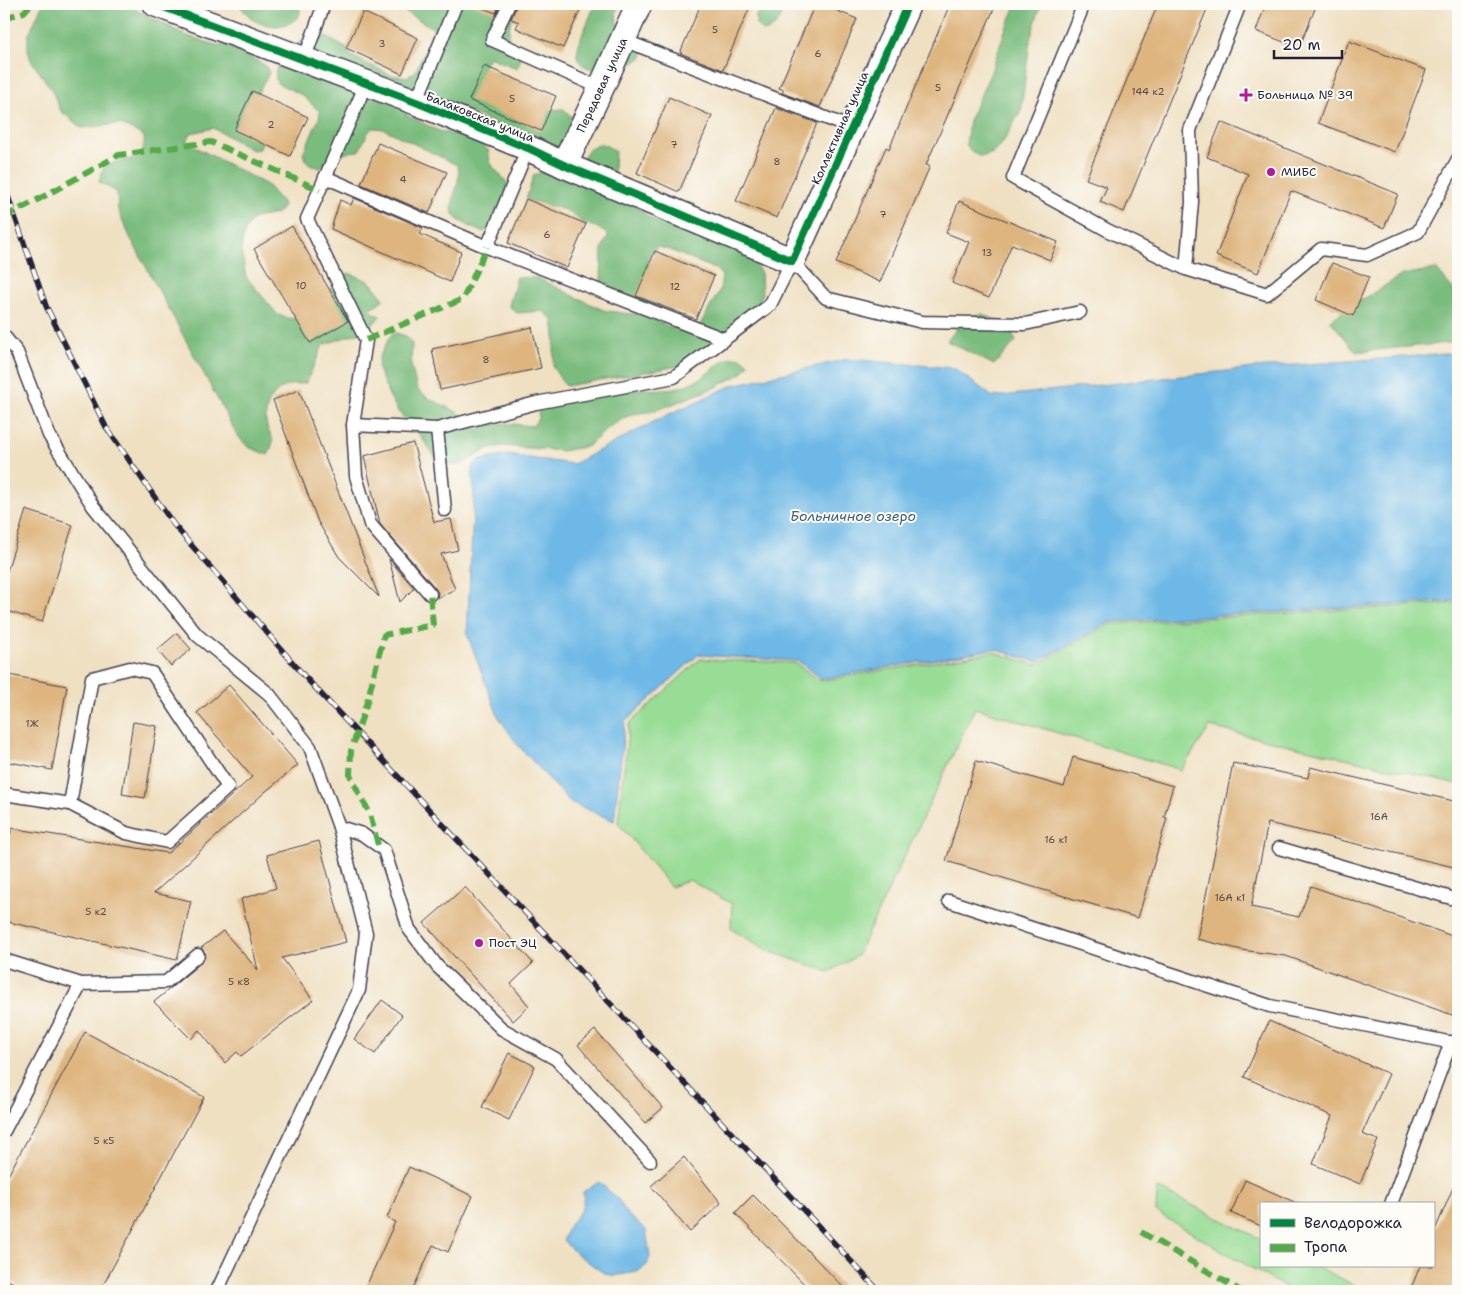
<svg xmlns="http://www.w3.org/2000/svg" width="1462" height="1295" font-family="'Shantell Sans',sans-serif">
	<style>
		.green { fill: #98dc95; stroke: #5d7f68 }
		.forest { fill: #7abc7e; stroke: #4e6f5c }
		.water { fill: #6db8e6; stroke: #486d90 }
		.building { fill: #deb57f }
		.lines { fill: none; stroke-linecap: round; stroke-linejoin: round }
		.service-casing { stroke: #413e4f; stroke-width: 15 }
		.minor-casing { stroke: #413e4f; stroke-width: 28 }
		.path { stroke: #413e4f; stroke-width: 3; stroke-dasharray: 1 4; stroke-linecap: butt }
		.service { stroke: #fff; stroke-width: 12 }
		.minor { stroke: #fff; stroke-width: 25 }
		.rail-casing { stroke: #22223b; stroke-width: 5.5 }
		.rail { stroke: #fdfcf7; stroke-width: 4; stroke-dasharray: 11; stroke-linecap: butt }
		.quiet { stroke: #53aa46; stroke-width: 6; stroke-dasharray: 12 6; stroke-linecap: butt }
		.cycleway-casing { stroke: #fdfcf7; stroke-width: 11 }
		.cycleway { stroke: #00873e; stroke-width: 8 }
		.poi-dot { fill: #b5179e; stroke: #fdfcf7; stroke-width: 2 }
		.labels { text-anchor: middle; stroke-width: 4; stroke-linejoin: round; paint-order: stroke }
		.number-label { font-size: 10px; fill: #51474c }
		.street-label { font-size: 12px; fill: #22223b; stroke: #fdfcf7 }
		.poi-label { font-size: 12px; fill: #22223b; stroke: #fdfcf7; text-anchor: start }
		.water-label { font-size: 14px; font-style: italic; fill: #405e7f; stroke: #fdfcf7 }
	</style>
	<rect width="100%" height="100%" fill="#fdfcf7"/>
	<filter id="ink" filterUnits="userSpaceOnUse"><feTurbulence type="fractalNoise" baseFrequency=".02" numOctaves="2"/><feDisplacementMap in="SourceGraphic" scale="10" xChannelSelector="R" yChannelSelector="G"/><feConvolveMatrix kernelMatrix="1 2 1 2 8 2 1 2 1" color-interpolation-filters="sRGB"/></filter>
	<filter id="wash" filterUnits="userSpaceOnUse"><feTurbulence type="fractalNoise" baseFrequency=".0096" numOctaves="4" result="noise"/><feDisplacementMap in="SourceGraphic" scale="20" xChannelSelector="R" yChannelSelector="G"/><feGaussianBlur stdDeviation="1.12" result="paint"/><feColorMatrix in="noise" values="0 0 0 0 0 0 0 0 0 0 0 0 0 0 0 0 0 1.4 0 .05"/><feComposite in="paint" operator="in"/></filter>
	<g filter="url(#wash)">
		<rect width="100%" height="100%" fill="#efe0c2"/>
		<!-- green -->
		<g class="green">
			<path d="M1458,603V784L1210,727L1181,770L975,708L857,956L829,972L768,951L731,929L732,904L689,880L671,887L618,823L629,724L700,659L795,663L821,681L993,652L1036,665L1110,624Z"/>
			<path d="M1157,1188L1261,1239V1266H1316L1366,1291H1291L1156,1212Z"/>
		</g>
		<!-- forest -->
		<g class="forest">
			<path d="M43,4H125L187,36L216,45H226L265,65L269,73L257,94L270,128L259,149L252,150L213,128L191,133L186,142L267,185L282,202L283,206L277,214L254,218L245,230L241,249L246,277L278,315L291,319L323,299L337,279L349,273L370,282L384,299L369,310L380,316L369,329L323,345L306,383C299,384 292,384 286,386C272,392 264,408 266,422C269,440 278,434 268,455L248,447L237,435L130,237L118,210L117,192L99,182C100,179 101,173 103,170C112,155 148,169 144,136L120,124L81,128L60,110L52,90L31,60L28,50V36Z"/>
			<path d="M238,4H297C308,18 286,26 275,26C268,25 261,24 255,21C249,17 243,9 238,4Z"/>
			<path d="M402,4H523L510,23L508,42L521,58L517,68L489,57L484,66L482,77L511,119L522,122L549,110L564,109L575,121L566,145L557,147L537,143L429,93H406L402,104L406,115L439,131L467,137L482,144L488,150L490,162L494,168L508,184L494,227L482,232C474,228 464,224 457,219C443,207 465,182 457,165L384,129L373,128L368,132L359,151C345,150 332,161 320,168C311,165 305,163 303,153L319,119L320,112L302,95L277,83C276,80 275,75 276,71C279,58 305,36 317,32L346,48L351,56L391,75L407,77L415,72L434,31L433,28L399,8Z"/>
			<path d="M595,4H619L616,12L617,24C630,32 647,39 642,57L635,62L624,64L605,54L595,70C589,68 582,66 578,60C573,49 591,17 595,4Z"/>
			<path d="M765,4H772L782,9C782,20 773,31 763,32L756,25C755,16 757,10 765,4Z"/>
			<path d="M1017,4H1041L1030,40L1021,111L1002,144L993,153L981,157L971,152L966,145L969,121L991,72L1006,28Z"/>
			<path d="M599,144L605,145L615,151L613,184L620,193L654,221L678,230L701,232L737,245L754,262L761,273L762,296L755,310L696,363L566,386L561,380L553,367L555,334L553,320L543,311L517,313L509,306L517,277L537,278L603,310L628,314H641L670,327L683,329L700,325L720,290L722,276L717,270L670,250L658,247L650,253L647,262L677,289L674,299L654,307L601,286L602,249L608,236L606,233L596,227L586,224L565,210L526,199L534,175L549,170L578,166L588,150Z"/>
			<path d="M1436,269L1458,295V342L1356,352L1330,320L1402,275Z"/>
			<path d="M982,314L1008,325L1016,341L994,365L947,341L966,317Z"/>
			<path d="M396,333L406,336L412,344L411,365L417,389L428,398L459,413L478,430C492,419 516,425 533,426L539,417L536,403C567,399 598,394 628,390C648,388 666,392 686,385C690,383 695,381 700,379C713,371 733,345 749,364L741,374L716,387L655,411L632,414L612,425L588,446L562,451L504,446L489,448L461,465H452L436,458L416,430L399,413L389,395L378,369L379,358L390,336Z"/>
		</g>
		<!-- water -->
		<g class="water">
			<path d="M1458,353V601L1110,622L1037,662L994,649L822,679L798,661L698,655L625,722L614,821L570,802L517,744L498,716L467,634L474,493L472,467L478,461L508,455L573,464L665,416L733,385L848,359L954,368L993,397L1253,368Z"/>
			<path d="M599,1182L618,1199L627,1214L646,1230L650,1256L647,1265L637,1272L613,1276L602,1272L573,1251L563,1240C565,1235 567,1229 570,1225C579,1211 585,1211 583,1192Z"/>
		</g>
		<g id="blocks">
			<!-- building -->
			<g class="building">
				<path d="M474,4H500L496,13L474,5Z"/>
				<path d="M517,4H583L563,48L516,28L519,22L511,19Z"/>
				<path d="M701,4H751L723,70L680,53Z"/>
				<path d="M815,4H821L857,19L820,107L782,93L784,90L779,88Z"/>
				<path d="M950,4H996L926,165L930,166L880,282L836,263L886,147L889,149Z"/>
				<path d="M1158,4H1209L1124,212L1100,202L1107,187L1086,179Z"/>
				<path d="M1266,4H1317L1299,48L1256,31Z"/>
				<path d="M363,12L418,38L402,74L346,48Z"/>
				<path d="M1349,41L1426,70L1395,152L1318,123Z"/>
				<path d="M484,66L556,96L541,131L469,100Z"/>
				<path d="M252,91L308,117L290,156L234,130Z"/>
				<path d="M669,97L712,116L679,192L637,173Z"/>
				<path d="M776,108L817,123L777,218L736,201Z"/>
				<path d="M1221,122L1398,194L1384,228L1291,191L1258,273L1216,256L1248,174L1207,157Z"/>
				<path d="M378,143L447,172L429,213L361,184Z"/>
				<path d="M354,198L423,228L420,234L461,252L450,282L331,229L340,200L351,205Z"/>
				<path d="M526,199L586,224L567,268L508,243Z"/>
				<path d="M959,201L1058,242L1050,260L1012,244L989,298L952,283L969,242L946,233Z"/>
				<path d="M292,226L348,321L310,343L254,249Z"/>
				<path d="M655,251L714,276L696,319L636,296Z"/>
				<path d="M1332,263L1369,277L1353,316L1316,300Z"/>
				<path d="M532,327L541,368L440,390L432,349Z"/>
				<path d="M299,390L379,597L339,557L318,522L273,400Z"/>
				<path d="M413,443L434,522L451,519L458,550L441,554L455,589L437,598L438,593L436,589L380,524L364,456Z"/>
				<path d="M26,510L73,525L42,622L4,610V581Z"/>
				<path d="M389,559L414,588L400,602Z"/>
				<path d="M177,633L191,649L171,666L157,650Z"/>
				<path d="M4,674L67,686L52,770L4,761Z"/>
				<path d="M229,685L298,765L265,792L154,893L191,901L177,960L4,921V832L11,833V828L168,853L252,777L197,713Z"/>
				<path d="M133,722L157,726L145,798L122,794Z"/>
				<path d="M1073,757L1173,786L1164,817L1167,818L1138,918L946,861L976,761L1064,787Z"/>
				<path d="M1233,763L1308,778L1310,767L1458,802V868L1268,823L1251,907L1299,917L1311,886L1458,938V1017L1286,956L1242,950L1197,939Z"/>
				<path d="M319,841L346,942L282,958L313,1000L241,1056L237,1052L225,1063L199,1030L191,1039L154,1002L203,961L206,954L201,948L223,931L258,970L241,899L276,888L267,855Z"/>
				<path d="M465,887L533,963L511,984L529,1006L513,1021L424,923Z"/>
				<path d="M382,1000L402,1015L375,1054L354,1039Z"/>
				<path d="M1269,1021L1389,1074L1362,1134L1378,1140L1360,1184L1313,1164L1332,1116L1244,1077Z"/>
				<path d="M595,1030L663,1108L645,1123L578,1045Z"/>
				<path d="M85,1032L204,1097L100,1291H28L4,1278V1183Z"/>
				<path d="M509,1053L535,1066L509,1120L482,1107Z"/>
				<path d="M684,1157L721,1203L690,1232L651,1186Z"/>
				<path d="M409,1167L473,1196L448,1252L433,1245L412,1291H364L395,1222L387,1218Z"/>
				<path d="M1458,1176V1291H1410L1420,1266H1433V1235Z"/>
				<path d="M1245,1180L1299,1204H1261V1226L1231,1213Z"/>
				<path d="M753,1195L775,1217L847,1291H811L735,1213Z"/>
			</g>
		</g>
	</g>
	<g filter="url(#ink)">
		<use href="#blocks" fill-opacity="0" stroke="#413e4f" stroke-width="1"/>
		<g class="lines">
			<defs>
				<g id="service">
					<path d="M509,4L492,40L601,88"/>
					<path d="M1084,4L1013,178L1109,231L1186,269L1192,202L1190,130L1240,4"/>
					<path d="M623,40L852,128"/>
					<path d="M304,60L324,4"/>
					<path d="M416,102L456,4"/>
					<path d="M528,148L487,247L724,339"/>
					<path d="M325,177L487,247"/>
					<path d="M1186,269L1267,294L1321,249L1367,255L1418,232L1458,159"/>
					<path d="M4,336L17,352L49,435L93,506L197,635L269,694L310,747L339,827L362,834L384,850L409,929L437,966L502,1029L556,1059L650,1161"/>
					<path d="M353,425L366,340L307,219L366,84"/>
					<path d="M437,429L445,510"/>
					<path d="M430,594L370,524L356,476L353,425L437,429L536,403L674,377L770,305L792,261L826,298L922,322L1025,324L1080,312"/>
					<path d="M4,794L70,804L92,678L130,668L152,673L228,787L167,842L126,833L70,804"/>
					<path d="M1279,848L1458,900"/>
					<path d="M949,901L1270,1006L1458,1044"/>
					<path d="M4,960L81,984L166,982L198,955"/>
					<path d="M4,1131L81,984"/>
					<path d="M1391,1204L1451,1042"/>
					<path d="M217,1291L359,990L366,933L339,827"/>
				</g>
				<g id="minor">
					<path d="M156,4L416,102L528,148L564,165L792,261L908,4"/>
					<path d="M564,165L601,88L639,4"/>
				</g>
			</defs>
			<!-- service casing -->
			<use href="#service" class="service-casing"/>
			<!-- minor casing -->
			<use href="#minor" class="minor-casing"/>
			<!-- path -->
			<path class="path" d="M873,4L881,7"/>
			<!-- service -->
			<use href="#service" class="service"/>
			<!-- minor -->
			<use href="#minor" class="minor"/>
			<defs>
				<path id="rail" d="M4,185L46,306L106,427L174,525L307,679L879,1291"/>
			</defs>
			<!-- rail casing -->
			<use href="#rail" class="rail-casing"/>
			<!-- rail -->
			<use href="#rail" class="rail"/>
			<!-- quiet -->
			<g class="quiet">
				<path d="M4,18L24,12L31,4"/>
				<path d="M4,217L37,200L119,155L211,142L320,190"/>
				<path d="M366,340L463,299L487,247"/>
				<path d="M378,845L370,814L350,775L351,751L367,702L384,635L433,625L430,594"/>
				<path d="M1141,1232L1241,1291"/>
			</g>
			<defs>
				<path id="cycleway" d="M156,4L416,102L528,148L564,165L792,261L908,4"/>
			</defs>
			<!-- cycleway casing -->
			<use href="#cycleway" class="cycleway-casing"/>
			<!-- cycleway -->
			<use href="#cycleway" class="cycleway"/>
		</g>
	</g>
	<!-- markers -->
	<g class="poi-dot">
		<path d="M1243.5 87.5h5v5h5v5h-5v5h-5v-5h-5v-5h5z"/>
		<circle cx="1271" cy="172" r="5"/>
		<circle cx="479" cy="943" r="5"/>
	</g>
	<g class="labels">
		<!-- number labels -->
		<g class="number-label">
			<text x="715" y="33">5</text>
			<text x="382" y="47">3</text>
			<text x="818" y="57">6</text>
			<text x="938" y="91">5</text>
			<text x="1148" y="95">144 к2</text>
			<text x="512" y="102">5</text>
			<text x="271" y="128">2</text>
			<text x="674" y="148">7</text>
			<text x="777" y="165">8</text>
			<text x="403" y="183">4</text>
			<text x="883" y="218">7</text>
			<text x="547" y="238">6</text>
			<text x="987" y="256">13</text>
			<text x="301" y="289">10</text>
			<text x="675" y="290">12</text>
			<text x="486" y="363">8</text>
			<text x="32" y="727">1Ж</text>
			<text x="1379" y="820">16А</text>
			<text x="1056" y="843">16 к1</text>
			<text x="1230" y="901">16А к1</text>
			<text x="96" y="915">5 к2</text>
			<text x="239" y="985">5 к8</text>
			<text x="104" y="1144">5 к5</text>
		</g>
		<!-- street labels -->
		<g class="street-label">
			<text transform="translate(602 85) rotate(-65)" y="4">Передовая улица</text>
			<text transform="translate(480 117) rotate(22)" y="4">Балаковская улица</text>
			<text transform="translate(840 128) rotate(-66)" y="4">Коллективная улица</text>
		</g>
		<!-- poi labels -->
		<g class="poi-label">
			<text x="1257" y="99">Больница № 39</text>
			<text x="1281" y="176">МИБС</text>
			<text x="489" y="947">Пост ЭЦ</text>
		</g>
		<!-- water labels -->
		<g class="water-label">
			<text x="853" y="521">Больничное озеро</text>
		</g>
	</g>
	<!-- margin -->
	<rect width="1462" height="1295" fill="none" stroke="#fdfcf7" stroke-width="20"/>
	<!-- legend -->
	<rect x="1260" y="1202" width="175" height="65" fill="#fdfcf7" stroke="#a5a5ac"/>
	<rect x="1270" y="1219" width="25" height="8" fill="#00873e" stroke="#a5a5ac"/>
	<text x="1304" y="1228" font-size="15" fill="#22223b">Велодорожка</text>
	<rect x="1270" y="1244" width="25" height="8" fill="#53aa46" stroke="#a5a5ac"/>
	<text x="1304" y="1252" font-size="15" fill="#22223b">Тропа</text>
	<!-- scale -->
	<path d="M1274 50v8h68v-8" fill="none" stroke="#22223b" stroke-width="2.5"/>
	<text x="1282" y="50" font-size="15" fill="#22223b" stroke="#fdfcf7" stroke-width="4" paint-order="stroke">20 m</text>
</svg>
